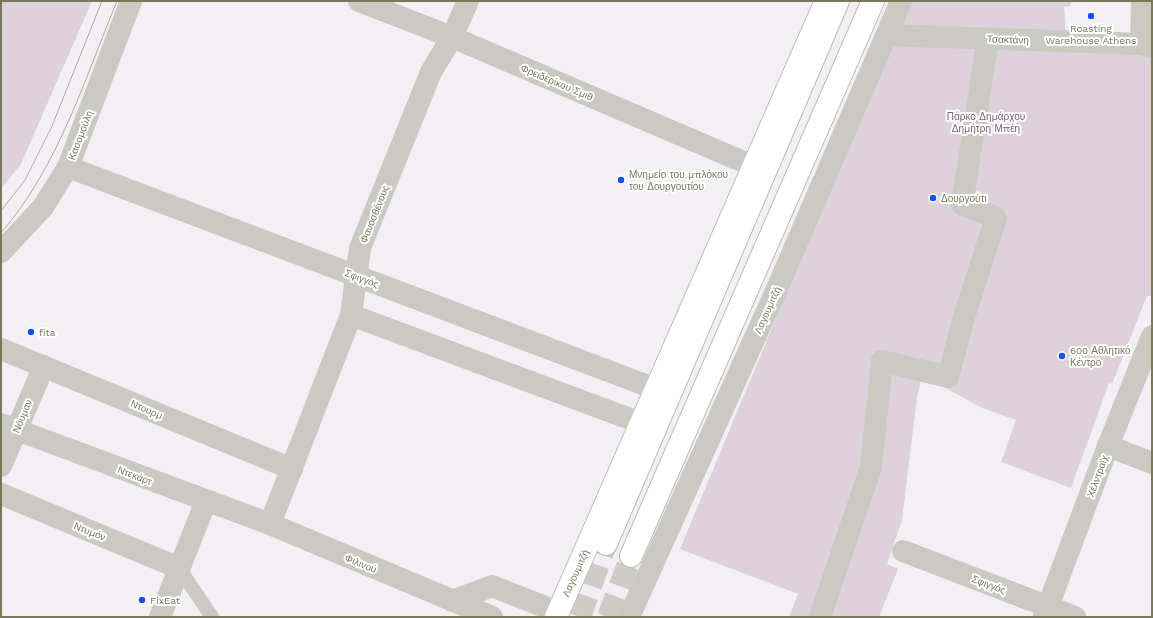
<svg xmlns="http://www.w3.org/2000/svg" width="1153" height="618" font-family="'Work Sans',sans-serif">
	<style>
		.green { fill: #ddd1dc }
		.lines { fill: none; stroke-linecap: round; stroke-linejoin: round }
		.primary-tunnel { stroke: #ceccc6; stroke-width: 22; stroke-dasharray: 22 11; stroke-linecap: butt }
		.secondary-casing { stroke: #bebeb4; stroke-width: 24 }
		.primary-casing { stroke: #bcbbb2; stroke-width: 24 }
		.lane { stroke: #cac9c2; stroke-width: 14 }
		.street { stroke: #cac9c2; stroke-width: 22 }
		.secondary { stroke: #fff; stroke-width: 22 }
		.primary { stroke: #fff; stroke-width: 22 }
		.tram { stroke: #acab9e; stroke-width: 1 }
		.poi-dot { fill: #134ef3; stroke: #fff; stroke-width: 1.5 }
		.labels { text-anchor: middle; stroke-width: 4; stroke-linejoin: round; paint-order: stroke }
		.poi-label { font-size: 10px; fill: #797859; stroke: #fff; text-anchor: start }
		.street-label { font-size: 10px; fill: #797859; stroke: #fff }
		.park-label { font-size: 10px; fill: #7b6173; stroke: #fff }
	</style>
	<rect width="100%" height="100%" fill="#f3f0f5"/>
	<!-- green -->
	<g class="green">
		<path d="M1,1H92L21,164L1,189Z"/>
		<path d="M908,1H1072L1070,6L1064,7L1066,32H1120L1152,39V296H1147L1112,384L1109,383L1071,488L1001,462L1016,420L982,408L922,375L917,398L902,520L887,564L898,569L879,617H789L798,594L680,549Z"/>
	</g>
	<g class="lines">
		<!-- primary-tunnel -->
		<g class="primary-tunnel">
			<path d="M580,617L606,544"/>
			<path d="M608,617L631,556"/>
		</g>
		<defs>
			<path id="secondary" d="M556,617L826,1"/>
			<g id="primary">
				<path d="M606,544L838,1"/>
				<path d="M631,556L873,1"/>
			</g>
		</defs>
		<!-- secondary casing -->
		<use href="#secondary" class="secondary-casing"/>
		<!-- primary casing -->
		<use href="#primary" class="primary-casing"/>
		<!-- lane -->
		<path class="lane" d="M179,568L212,617"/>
		<!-- street -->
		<g class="street">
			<path d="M359,1L452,37L753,166"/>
			<path d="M887,35L1141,44L1152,47"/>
			<path d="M1141,44L1142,1"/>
			<path d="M68,167L656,389"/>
			<path d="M1,252L43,207L68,167L131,1"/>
			<path d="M351,315L641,423"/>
			<path d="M1,349L292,469"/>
			<path d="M1,424L270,524L492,617"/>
			<path d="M1108,446L1152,463"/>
			<path d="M1,466L44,366"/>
			<path d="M1,494L179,568"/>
			<path d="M270,524L351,315L360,248L431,72L452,37L468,1"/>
			<path d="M903,551L1075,617"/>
			<path d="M452,601L492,586L558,612"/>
			<path d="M160,617L206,501"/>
			<path d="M629,617L776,291L901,1"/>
			<path d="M820,617L871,467L882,361L948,377L964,317L996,218L962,204L988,39"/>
			<path d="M1044,617L1108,446L1152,336"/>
		</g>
		<!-- secondary -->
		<use href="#secondary" class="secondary"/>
		<!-- primary -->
		<use href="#primary" class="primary"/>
		<!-- tram -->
		<g class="tram">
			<path d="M1,211L25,180L52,126L102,1"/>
			<path d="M1,233C58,167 84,81 117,1"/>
		</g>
	</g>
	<!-- markers -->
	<g class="poi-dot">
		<circle cx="1091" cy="16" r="4"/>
		<circle cx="621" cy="180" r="4"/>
		<circle cx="933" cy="198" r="4"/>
		<circle cx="31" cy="332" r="4"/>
		<circle cx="1062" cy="356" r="4"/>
		<circle cx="142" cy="600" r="4"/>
	</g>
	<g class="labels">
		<!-- poi labels -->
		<g class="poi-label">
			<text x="1091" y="32" text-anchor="middle">Roasting<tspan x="1091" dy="12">Warehouse Athens</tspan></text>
			<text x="629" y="178">Μνημείο του μπλόκου<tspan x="629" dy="12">του Δουργουτίου</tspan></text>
			<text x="941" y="202">Δουργούτι</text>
			<text x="39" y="336">fita</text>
			<text x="1070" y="354">60ο Αθλητικό<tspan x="1070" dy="12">Κέντρο</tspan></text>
			<text x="150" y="604">FixEat</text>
		</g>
		<!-- street labels -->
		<g class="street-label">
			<text transform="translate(1008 39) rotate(2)" y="4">Τσακτάνη</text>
			<text transform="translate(557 82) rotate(23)" y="4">Φρειδερίκου Σμιθ</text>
			<text transform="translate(80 135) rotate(-69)" y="4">Κασομούλη</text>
			<text transform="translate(374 214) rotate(-68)" y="4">Φανοσθένους</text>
			<text transform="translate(362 278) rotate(21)" y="4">Σφιγγός</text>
			<text transform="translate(767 310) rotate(-66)" y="4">Λαγουμιτζή</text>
			<text transform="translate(147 409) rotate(23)" y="4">Ντουρμ</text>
			<text transform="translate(22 416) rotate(-67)" y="4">Νόυμαν</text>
			<text transform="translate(135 475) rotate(21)" y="4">Ντεκάρτ</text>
			<text transform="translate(1097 476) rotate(-70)" y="4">Χέλντραϊχ</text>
			<text transform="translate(90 531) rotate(22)" y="4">Ντυμόν</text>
			<text transform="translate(361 563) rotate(23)" y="4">Φιλινού</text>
			<text transform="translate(575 573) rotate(-66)" y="4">Λαγουμιτζή</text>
			<text transform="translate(989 584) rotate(21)" y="4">Σφιγγός</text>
		</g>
		<!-- park labels -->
		<g class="park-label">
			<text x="986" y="120">Πάρκο Δημάρχου<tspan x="986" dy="12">Δημήτρη Μπέη</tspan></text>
		</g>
	</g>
	<!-- border -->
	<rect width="1153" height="618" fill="none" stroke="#797859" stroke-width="4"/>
</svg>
